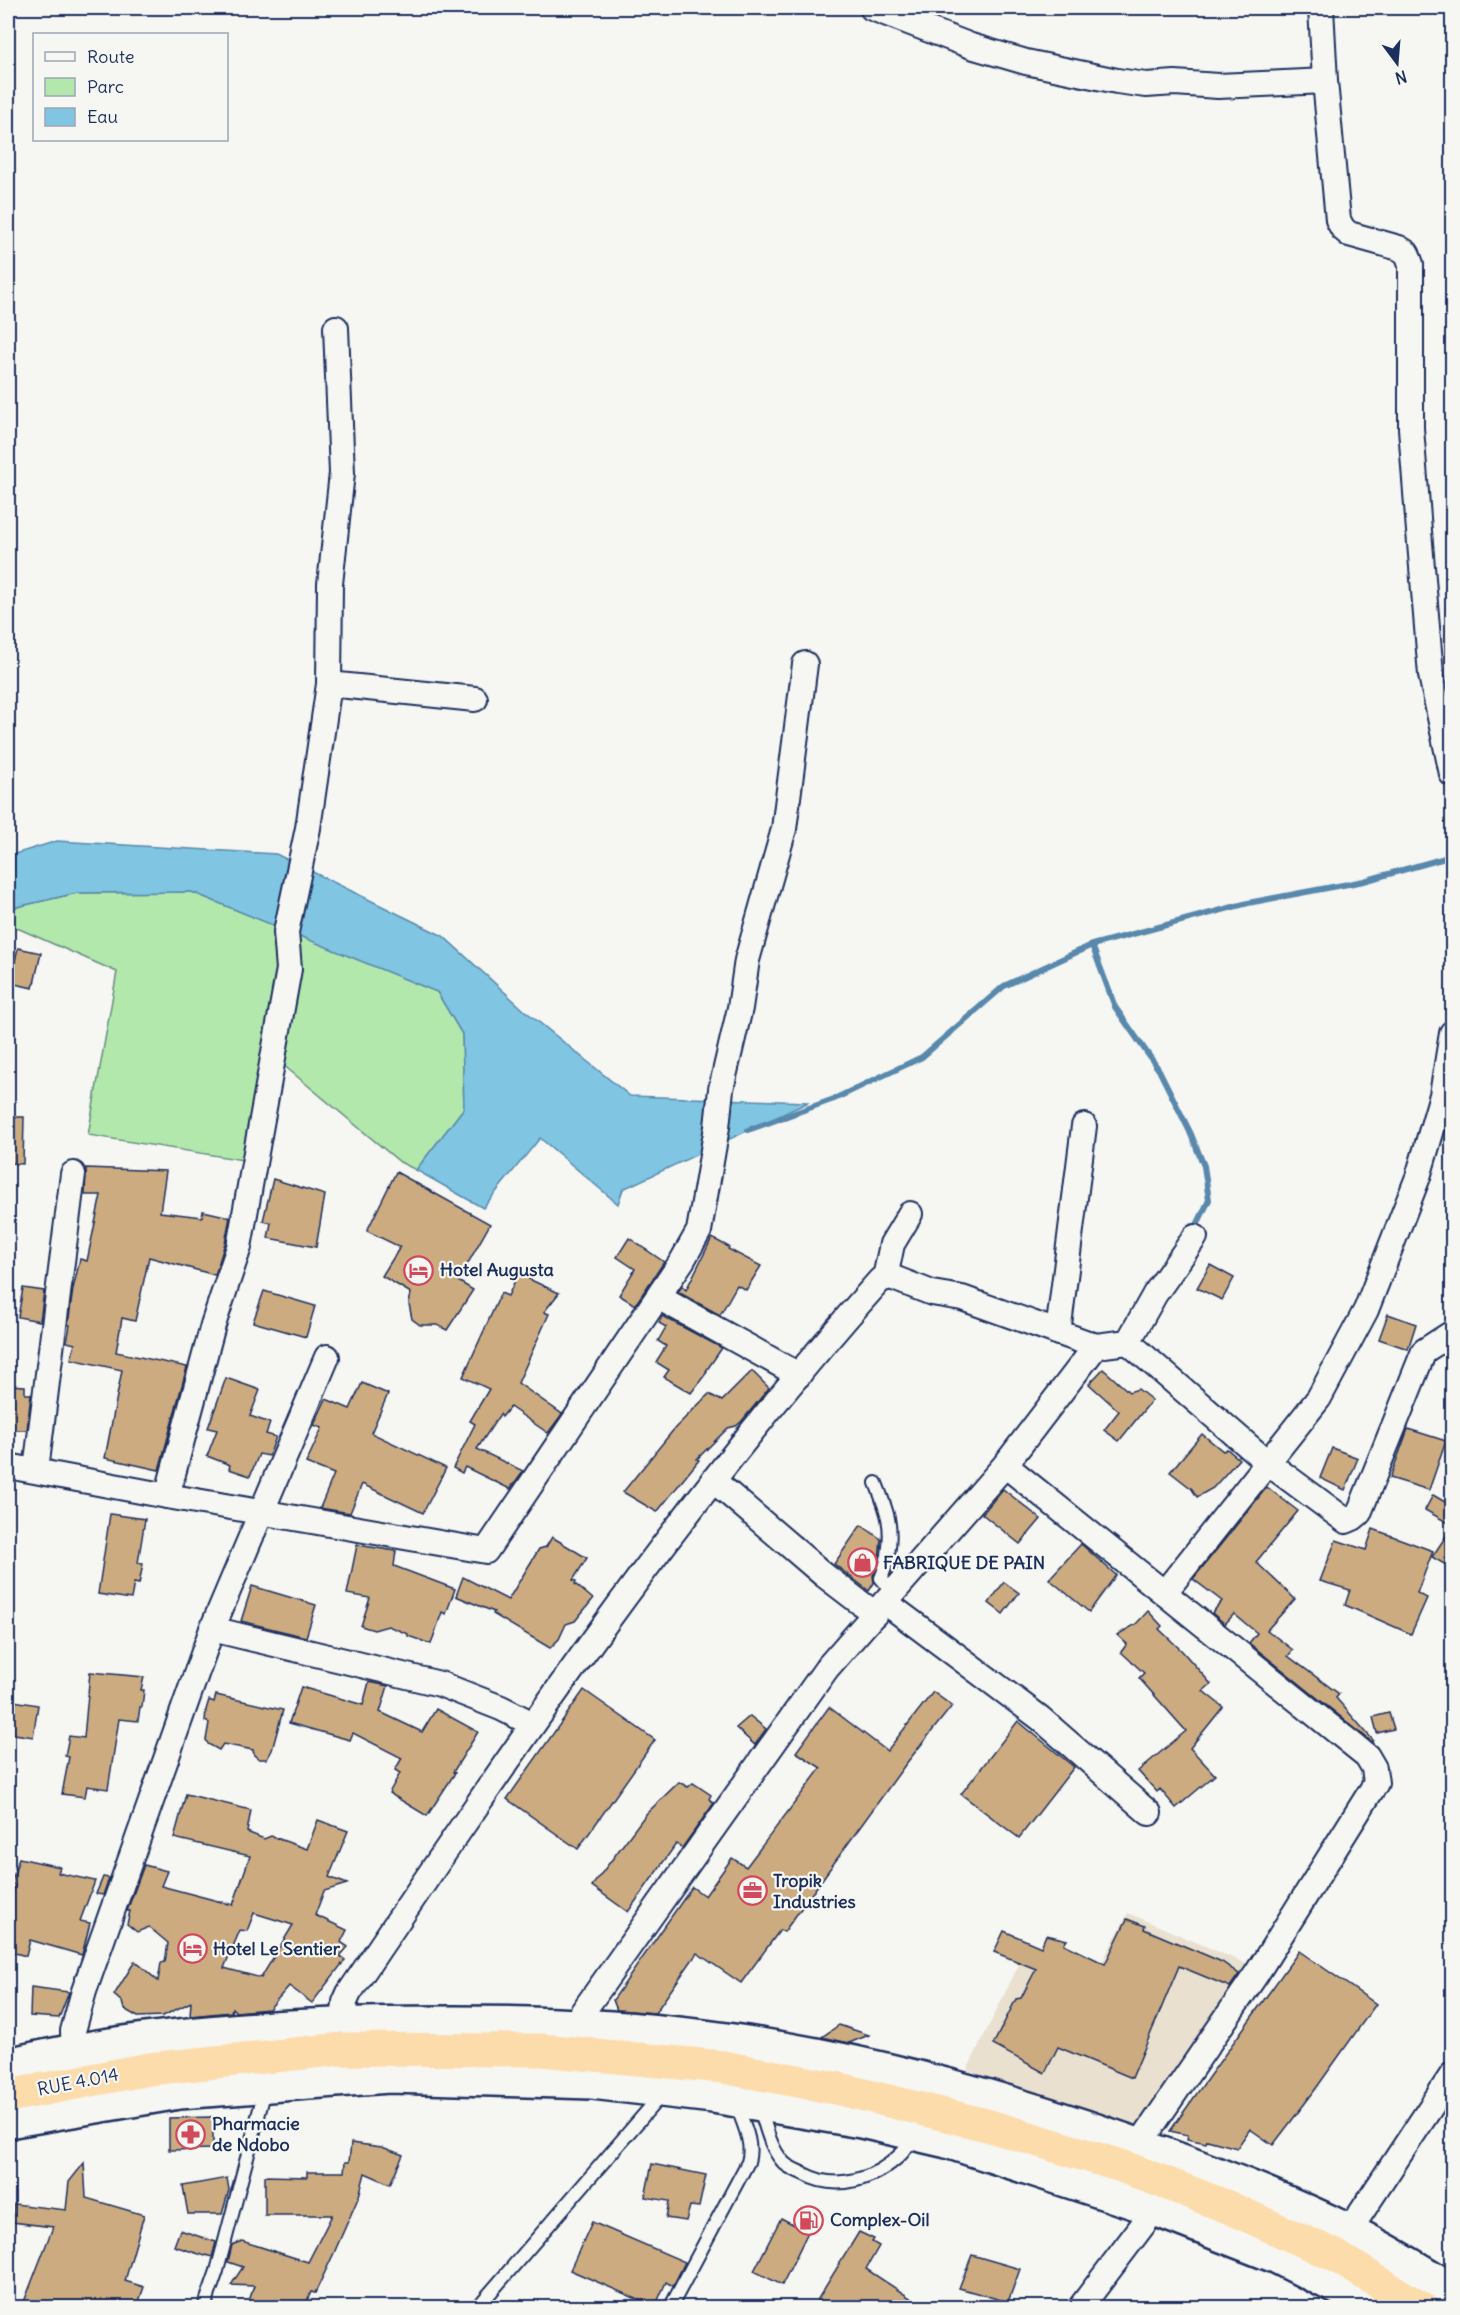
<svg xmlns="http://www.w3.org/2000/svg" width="1460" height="2315" font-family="Delius,sans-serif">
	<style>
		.built { fill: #eae0d0 }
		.green { fill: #b2e8ab; stroke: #668c84; stroke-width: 1.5 }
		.water { fill: #80c5e1; stroke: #5889ad; stroke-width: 1.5 }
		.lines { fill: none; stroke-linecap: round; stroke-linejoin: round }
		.stream { stroke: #5889ad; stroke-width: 6 }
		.building { fill: #cdab80; stroke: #1b2f5e; stroke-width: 1.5; fill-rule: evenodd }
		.service-casing { stroke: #1b2f5e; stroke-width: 16 }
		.minor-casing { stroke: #1b2f5e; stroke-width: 28 }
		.secondary-casing { stroke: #1b2f5e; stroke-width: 38 }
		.trunk-casing { stroke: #1b2f5e; stroke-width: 38 }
		.service { stroke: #f6f6f2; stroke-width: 12 }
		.minor { stroke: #f6f6f2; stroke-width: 24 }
		.secondary { stroke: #f6f6f2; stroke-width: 33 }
		.trunk { stroke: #fddcac; stroke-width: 33 }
		.labels { text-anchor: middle; stroke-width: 4.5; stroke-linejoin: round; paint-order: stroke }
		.poi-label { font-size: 18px; font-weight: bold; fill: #1b2f5e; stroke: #f6f6f2; text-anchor: start }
		.street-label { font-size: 18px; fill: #1b2f5e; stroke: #f6f6f2 }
	</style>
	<rect width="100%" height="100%" fill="#f6f6f2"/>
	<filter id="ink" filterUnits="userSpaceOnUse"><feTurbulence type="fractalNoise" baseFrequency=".0167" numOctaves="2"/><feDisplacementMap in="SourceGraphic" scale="12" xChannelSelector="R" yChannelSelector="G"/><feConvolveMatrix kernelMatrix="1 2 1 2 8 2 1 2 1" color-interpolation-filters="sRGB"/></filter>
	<g filter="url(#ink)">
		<!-- built -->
		<path class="built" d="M1128,1913L1256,1968L1141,2130L967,2070L1030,1942L1095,1976Z"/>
		<!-- green -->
		<path class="green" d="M192,892L437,992L462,1034L464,1108L416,1170L400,1162L276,1059L249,1161L88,1135L117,972L8,924V909L77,893Z"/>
		<!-- water -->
		<path class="water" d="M57,841L276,854L443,936L524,1010L630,1096L809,1102L623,1189L618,1204L540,1138L483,1208L416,1170L464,1108L462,1034L437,992L192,892L77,893L8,909V856Z"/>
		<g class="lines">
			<!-- stream -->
			<g class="stream">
				<path d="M1092,945L1115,1007L1159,1070L1190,1132L1204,1166L1209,1200L1195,1229"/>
				<path d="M748,1130L834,1099L922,1057L1004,986L1092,945L1248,903L1364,881L1452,856"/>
			</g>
		</g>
		<!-- building -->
		<g class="building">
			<path d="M18,948L41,953L33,988L10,983Z"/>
			<path d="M8,1117H24L23,1164L8,1163Z"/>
			<path d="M86,1168L166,1171L160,1212L202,1217L203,1211L230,1217L225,1243L215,1275L149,1257L135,1321L122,1318L116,1352L187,1367L159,1470L105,1458L122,1370L71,1359L75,1344L67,1342L70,1325H68L73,1289L80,1259L87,1261L101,1195H85Z"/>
			<path d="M396,1172L490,1224L458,1281L473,1290L447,1330L437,1325H420L412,1319L409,1304L411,1293L382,1276L400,1247L367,1231Z"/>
			<path d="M273,1179L325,1195L316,1247L268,1238L271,1223L263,1221Z"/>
			<path d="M629,1238L664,1262L635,1305L619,1295L635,1269L617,1257Z"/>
			<path d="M712,1238L729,1247L728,1249L761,1266L746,1290L737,1285L720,1315L678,1292L682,1286L686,1290Z"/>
			<path d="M1210,1265L1234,1278L1222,1300L1197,1288Z"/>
			<path d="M518,1274L559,1293L544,1312L549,1314L518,1383L562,1414L548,1433L510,1407L502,1417L500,1414L477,1449L523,1471L510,1489L465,1467L462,1473L453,1468L475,1424L470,1421L489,1389L463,1377L501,1293L508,1296Z"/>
			<path d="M23,1288L44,1291L40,1321L18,1317Z"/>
			<path d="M264,1291L315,1306L306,1337L253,1322Z"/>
			<path d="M1388,1314L1416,1324L1408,1349L1379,1339Z"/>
			<path d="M662,1316L722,1348L706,1371L707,1372L691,1393L664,1377L669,1370L656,1362L666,1346L658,1341L666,1327L659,1323Z"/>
			<path d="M1103,1369L1129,1392L1138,1389L1152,1400L1119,1441L1104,1430L1119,1411L1089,1384Z"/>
			<path d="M752,1371L769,1388L741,1422L736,1426L728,1428L697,1459L699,1460L657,1512L623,1492L675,1428L709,1394L722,1401Z"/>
			<path d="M226,1378L260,1390L250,1416L270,1423L266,1434L276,1437L269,1456L259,1454L250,1476L229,1469L230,1465L207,1456L217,1430L208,1428Z"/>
			<path d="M362,1383L388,1394L371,1433L446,1468L423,1513L362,1484L350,1513L320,1508L334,1474L306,1463L322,1428L314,1425L326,1399L350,1409Z"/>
			<path d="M8,1385L25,1386V1394H31L27,1430H10L12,1412H8Z"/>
			<path d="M1408,1429L1446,1441L1429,1490L1390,1478Z"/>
			<path d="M1202,1434L1223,1451L1227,1449L1239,1459L1213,1488L1197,1497L1192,1489L1170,1472Z"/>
			<path d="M1332,1448L1358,1458L1345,1490L1320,1478Z"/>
			<path d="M1267,1487L1298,1511L1256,1562L1295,1599L1267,1630L1293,1650L1288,1656L1339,1694L1336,1698L1373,1740L1372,1742L1249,1643L1257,1633L1234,1614L1225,1624L1212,1613L1222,1601L1193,1579Z"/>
			<path d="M1003,1489L1041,1519L1020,1544L982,1514Z"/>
			<path d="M1433,1495L1452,1506V1525L1425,1510Z"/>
			<path d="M110,1514L145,1519L138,1563L143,1564L139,1584L134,1583L131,1599L98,1594Z"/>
			<path d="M861,1525L881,1539L879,1559L873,1575L874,1583L869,1591L834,1564Z"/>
			<path d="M1452,1527V1556L1446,1565L1432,1557Z"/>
			<path d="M1373,1529L1433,1551L1417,1593L1427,1598L1411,1634L1345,1605L1350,1590L1320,1581L1336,1540L1366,1550Z"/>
			<path d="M552,1537L587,1558L573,1580L576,1581L575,1584L593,1599L575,1621L566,1624L559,1639L550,1648L493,1614L494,1612L456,1596L463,1577L508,1600L539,1549L546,1547Z"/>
			<path d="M1081,1544L1116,1575L1089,1612L1049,1579Z"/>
			<path d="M357,1545L396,1551L394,1566L455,1589L446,1614L442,1612L431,1644L408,1636V1634L388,1626L374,1630L361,1626L370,1598L347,1594Z"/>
			<path d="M1004,1582L1019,1593L1003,1614L989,1603Z"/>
			<path d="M252,1586L316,1605L306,1637L241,1621Z"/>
			<path d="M1148,1611L1162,1626L1159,1629L1182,1651L1211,1684L1203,1691L1223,1707L1190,1748L1215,1775L1176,1808L1160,1789L1157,1792L1138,1771L1186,1731L1139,1678L1144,1673L1121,1652L1127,1644L1117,1635L1136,1624Z"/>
			<path d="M90,1672L144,1677L141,1690H144L142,1707H140L138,1721L119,1719L108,1789L87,1786L85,1797L62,1794L69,1757L65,1756L69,1736L84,1738Z"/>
			<path d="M369,1682L388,1686L380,1712L422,1732L436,1709L478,1732L453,1772L455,1773L427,1816L389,1793L400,1773L395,1770L402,1758L353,1733L350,1740L289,1723L301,1687L363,1705Z"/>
			<path d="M584,1690L655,1740L578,1849L507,1799Z"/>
			<path d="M933,1692L952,1706L905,1765L784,1932L780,1930L741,1983L697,1953L655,2013L617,2010L613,2000L692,1887L705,1896L732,1858L746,1867L821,1768L796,1752L829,1707L887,1751Z"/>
			<path d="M216,1695L283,1710L272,1750L267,1759H259L254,1755L253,1750L223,1744L219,1750L208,1744L206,1740L209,1723L205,1721L206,1710L209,1700L214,1702Z"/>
			<path d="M8,1700L38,1705L33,1737L8,1733Z"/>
			<path d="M1389,1713L1394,1729L1377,1733L1373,1717Z"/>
			<path d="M750,1716L766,1729L755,1745L736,1728Z"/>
			<path d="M1018,1721L1074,1767L1019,1838L961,1794Z"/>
			<path d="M679,1782L688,1787L693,1783L711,1795L709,1799L714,1803L682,1848L676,1844L628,1912L592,1886L646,1814Z"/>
			<path d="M186,1794L251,1810L247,1832L264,1839L271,1836L307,1849L318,1820L348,1831L329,1877L347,1884L324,1891L315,1915L347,1930L341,1942L348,1947L340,1956L345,1960L312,2003L289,1986L269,2009L236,2012L232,2008L231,2012L190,2016L191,2002L163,2016L138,2017L124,2009L122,2002L114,1995L135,1961L158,1981L161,1963L165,1962L168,1943L149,1927L137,1932L127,1924L130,1911H127L144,1865L167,1871L161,1886L233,1905L250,1856L174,1838ZM254,1913L293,1925L261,1978L224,1968L240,1930L247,1931Z"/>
			<path d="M19,1858L60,1867L58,1873L95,1881L80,1921L90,1923L82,1955L30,1940L26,1956L8,1951V1912L15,1885L11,1884Z"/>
			<path d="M103,1877L109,1878L103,1895L96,1894Z"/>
			<path d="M1127,1919L1145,1926L1144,1929L1222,1962L1239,1974L1230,1987L1179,1966L1132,2078L1058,2047L1045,2073L993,2045L1016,1999L1021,1998L1036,1969L994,1952L1004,1931L1041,1947L1046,1935L1067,1940L1064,1944L1105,1964Z"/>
			<path d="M1299,1951L1376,2004L1312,2094L1273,2145L1250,2129L1237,2148L1207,2140L1206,2143L1187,2139L1188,2135L1170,2131Z"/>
			<path d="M31,1987L69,1992L59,2018L30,2016Z"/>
			<path d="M839,2025L869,2035L849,2043L822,2037Z"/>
			<path d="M213,2117V2149L169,2150V2118Z"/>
			<path d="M351,2143L382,2147L403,2155L390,2184L365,2173L359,2196L334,2253L315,2293L311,2292L305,2305L297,2303L295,2307H247L254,2286L231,2285L243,2267L228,2262L232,2245L242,2241L308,2262L332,2215H265V2176L307,2177V2172H344L345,2162H349Z"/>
			<path d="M84,2163L86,2198L144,2215L125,2281L144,2287L137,2307H22L53,2227L12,2222L14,2204L66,2210L69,2182Z"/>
			<path d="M652,2164L706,2175L699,2207L690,2206L686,2221L666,2218L669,2201L645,2197Z"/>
			<path d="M227,2178L229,2190L222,2214H188L183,2186Z"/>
			<path d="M781,2218L808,2232L782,2285L754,2271Z"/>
			<path d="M592,2222L685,2262L673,2286L666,2282L655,2307L570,2270Z"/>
			<path d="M180,2230L216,2242L212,2257L206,2255L205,2256L174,2246Z"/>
			<path d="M859,2232L874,2239L872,2242L879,2246L866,2269L924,2307H813Z"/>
			<path d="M972,2255L1020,2269L1008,2302L959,2288Z"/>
		</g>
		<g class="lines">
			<defs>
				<g id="service">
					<path d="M876,1483C887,1511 893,1525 888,1555C886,1564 885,1570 881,1578L893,1592"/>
					<path d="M760,2108C766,2127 770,2148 784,2163C789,2168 798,2171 804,2174C837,2192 876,2179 901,2154C907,2148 910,2141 915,2135"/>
					<path d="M204,2308L217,2271L266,2086"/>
					<path d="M477,2308L662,2094"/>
					<path d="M670,2308L748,2162C754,2142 742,2122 736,2103"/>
				</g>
				<g id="minor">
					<path d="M872,8L971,46L1026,62L1117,81L1146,85L1175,83L1218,86L1325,81"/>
					<path d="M1321,8L1325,81L1338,220L1343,229L1349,234L1399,248L1407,253L1411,264V428L1419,531L1431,675L1452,774"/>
					<path d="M329,684L475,699"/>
					<path d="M885,1278L892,1244L910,1214"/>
					<path d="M658,1297L799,1375"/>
					<path d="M1058,1333L1084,1126"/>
					<path d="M1128,1342L1268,1463L1346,1521L1353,1518L1359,1513L1424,1351L1452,1333"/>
					<path d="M1005,1465L1367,1756L1374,1768L1376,1783L1257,1973L1139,2145"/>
					<path d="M8,1466L167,1496L486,1551L682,1261L699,1231L717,1127L721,1089L740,1008L747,960L784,829L805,664"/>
					<path d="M36,1470L73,1174"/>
					<path d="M713,1480L824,1575L875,1614"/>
					<path d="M167,1496L213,1325L239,1247L289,969L286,932L308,828L329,684L330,584L342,473L336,328"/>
					<path d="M1165,1592L1319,1398L1366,1310L1418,1177L1442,1095L1452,1033"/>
					<path d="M885,1602L1040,1718L1149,1813"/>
					<path d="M212,1629L440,1684L501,1708L533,1724"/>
					<path d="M343,2025L345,2002L349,1993C514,1749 683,1500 880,1280L891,1277L932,1293L962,1298L1096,1346"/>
					<path d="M572,2027L827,1668L1005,1465L1096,1346L1128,1342L1155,1294L1195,1237"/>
					<path d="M74,2052L73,2031L84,1991L212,1629L327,1357"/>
					<path d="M1349,2231L1452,2075"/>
					<path d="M1080,2308L1155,2209"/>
				</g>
				<g id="secondary">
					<path d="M8,2065C124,2037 246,2027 365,2024C492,2021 622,2023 747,2043C891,2065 1032,2106 1168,2156C1228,2178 1290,2202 1348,2231C1384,2248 1418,2270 1452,2290"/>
					<path d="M8,2121L179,2092L389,2076L592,2082L713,2096L861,2121L947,2141L1155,2209L1278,2257L1378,2308"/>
				</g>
				<path id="trunk" d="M8,2096L149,2069L342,2049L541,2050L723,2067L840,2089L990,2126L1121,2166L1228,2207L1334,2255L1421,2308"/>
			</defs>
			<!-- service casing -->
			<use href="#service" class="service-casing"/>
			<!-- minor casing -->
			<use href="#minor" class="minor-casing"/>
			<!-- secondary casing -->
			<use href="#secondary" class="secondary-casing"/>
			<!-- trunk casing -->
			<use href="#trunk" class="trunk-casing"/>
			<!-- service -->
			<use href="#service" class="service"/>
			<!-- minor -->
			<use href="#minor" class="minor"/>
			<!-- secondary -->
			<use href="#secondary" class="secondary"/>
			<!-- trunk -->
			<use href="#trunk" class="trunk"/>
		</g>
	</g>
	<!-- icons -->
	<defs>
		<symbol id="hotel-ring" viewBox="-11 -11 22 22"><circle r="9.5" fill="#f6f6f2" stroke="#d1495b" stroke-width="1.5"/><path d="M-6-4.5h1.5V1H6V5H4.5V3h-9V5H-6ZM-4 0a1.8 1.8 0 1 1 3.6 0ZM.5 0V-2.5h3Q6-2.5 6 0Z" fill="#d1495b"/></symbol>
		<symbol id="shop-ring" viewBox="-11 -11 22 22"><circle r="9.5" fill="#f6f6f2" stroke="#d1495b" stroke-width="1.5"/><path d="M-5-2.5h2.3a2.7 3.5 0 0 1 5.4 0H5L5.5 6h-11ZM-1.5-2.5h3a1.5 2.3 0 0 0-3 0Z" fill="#d1495b"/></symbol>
		<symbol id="office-ring" viewBox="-11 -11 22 22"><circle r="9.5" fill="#f6f6f2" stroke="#d1495b" stroke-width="1.5"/><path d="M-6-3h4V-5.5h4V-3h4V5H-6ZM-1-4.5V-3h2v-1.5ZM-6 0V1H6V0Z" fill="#d1495b"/></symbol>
		<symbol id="pharmacy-ring" viewBox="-11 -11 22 22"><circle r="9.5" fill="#f6f6f2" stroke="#d1495b" stroke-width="1.5"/><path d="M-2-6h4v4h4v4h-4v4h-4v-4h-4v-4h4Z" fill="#d1495b"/></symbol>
		<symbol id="fuel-ring" viewBox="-11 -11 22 22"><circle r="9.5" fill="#f6f6f2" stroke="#d1495b" stroke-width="1.5"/><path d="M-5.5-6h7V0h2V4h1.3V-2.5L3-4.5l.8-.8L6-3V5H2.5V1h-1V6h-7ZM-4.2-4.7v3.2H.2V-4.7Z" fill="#d1495b"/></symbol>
	</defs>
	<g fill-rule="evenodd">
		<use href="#hotel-ring" x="402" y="1254" width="33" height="33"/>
		<use href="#shop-ring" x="846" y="1546" width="33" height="33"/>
		<use href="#office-ring" x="736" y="1874" width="33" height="33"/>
		<use href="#hotel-ring" x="176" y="1932" width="33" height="33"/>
		<use href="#pharmacy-ring" x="174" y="2118" width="33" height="33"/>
		<use href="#fuel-ring" x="792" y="2204" width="33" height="33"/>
	</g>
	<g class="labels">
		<!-- poi labels -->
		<g class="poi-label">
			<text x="440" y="1276">Hotel Augusta</text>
			<text x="883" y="1569">FABRIQUE DE PAIN</text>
			<text x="773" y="1887">Tropik<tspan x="773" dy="21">Industries</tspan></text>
			<text x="213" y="1955">Hotel Le Sentier</text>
			<text x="212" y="2130">Pharmacie<tspan x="212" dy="21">de Ndobo</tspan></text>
			<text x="830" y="2226">Complex-Oil</text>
		</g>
		<!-- street labels -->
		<g class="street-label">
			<text transform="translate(78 2082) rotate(-11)" y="6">RUE 4.014</text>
		</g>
	</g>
	<!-- margin -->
	<rect width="1460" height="2315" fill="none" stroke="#f6f6f2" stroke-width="30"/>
	<rect x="15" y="15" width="1430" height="2285" fill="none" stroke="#1b2f5e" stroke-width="2" filter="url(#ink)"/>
	<!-- legend -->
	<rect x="33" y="33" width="195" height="108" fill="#f6f6f2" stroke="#9ea6b7" stroke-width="1.5"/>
	<rect x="45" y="52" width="30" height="9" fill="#f6f6f2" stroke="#9ea6b7" stroke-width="1.5"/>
	<text x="87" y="63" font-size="18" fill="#1b2f5e">Route</text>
	<rect x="45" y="78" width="30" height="18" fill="#b2e8ab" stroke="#9ea6b7" stroke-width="1.5"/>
	<text x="87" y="93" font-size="18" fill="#1b2f5e">Parc</text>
	<rect x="45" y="108" width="30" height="18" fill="#80c5e1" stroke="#9ea6b7" stroke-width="1.5"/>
	<text x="87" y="123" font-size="18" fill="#1b2f5e">Eau</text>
	<!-- north arrow -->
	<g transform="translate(1397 63) rotate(164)" stroke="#f6f6f2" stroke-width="4.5" paint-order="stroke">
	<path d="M0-4.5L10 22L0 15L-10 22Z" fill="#1b2f5e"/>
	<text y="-9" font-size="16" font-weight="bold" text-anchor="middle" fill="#1b2f5e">N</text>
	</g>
</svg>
